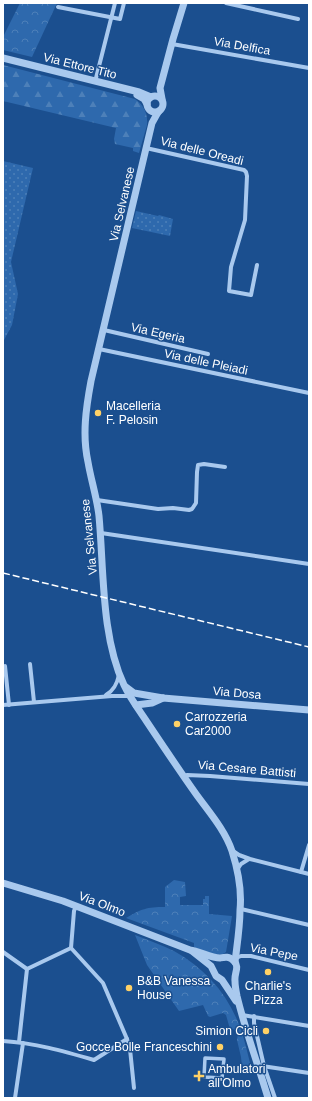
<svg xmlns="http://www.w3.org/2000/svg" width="312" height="1101" font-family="Helvetica,sans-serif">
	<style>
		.grass { fill: url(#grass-dots) }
		.forest { fill: url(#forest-firs) }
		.park { fill: url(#park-crowns) }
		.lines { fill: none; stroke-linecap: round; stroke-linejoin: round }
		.pedestrian { stroke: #a9c9ee; stroke-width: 3.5 }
		.minor { stroke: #a9c9ee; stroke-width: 4 }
		.tertiary { stroke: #a9c9ee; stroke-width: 7 }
		.rail { stroke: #fff; stroke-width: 1.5; stroke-dasharray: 7 3; stroke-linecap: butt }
		.poi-dot { fill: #ffd166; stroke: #1b4f8f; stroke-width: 1.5 }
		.labels { text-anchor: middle; stroke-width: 3; stroke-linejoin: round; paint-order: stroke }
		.street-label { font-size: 12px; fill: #fff; stroke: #1b4f8f }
		.poi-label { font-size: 12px; fill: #fff; stroke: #1b4f8f; text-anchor: start }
	</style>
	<defs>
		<pattern id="grass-dots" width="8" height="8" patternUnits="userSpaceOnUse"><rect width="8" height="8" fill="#2e69ad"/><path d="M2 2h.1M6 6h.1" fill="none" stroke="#4d80b9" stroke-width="1.8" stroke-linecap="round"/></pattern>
		<pattern id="forest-firs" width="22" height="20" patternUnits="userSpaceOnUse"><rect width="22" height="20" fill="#2e69ad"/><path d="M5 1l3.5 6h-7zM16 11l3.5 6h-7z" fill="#4d80b9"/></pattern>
		<pattern id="park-crowns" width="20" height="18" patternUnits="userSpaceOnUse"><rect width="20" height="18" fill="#2e69ad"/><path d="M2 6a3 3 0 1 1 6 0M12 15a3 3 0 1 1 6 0" fill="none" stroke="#4d80b9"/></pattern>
	</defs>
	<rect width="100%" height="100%" fill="#1b4f8f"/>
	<!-- grass -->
	<g class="grass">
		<path d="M3,161L33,168L11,262L18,294L12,325L3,342Z"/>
		<path d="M136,211L158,216L159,215L173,219L170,236L132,228Z"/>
	</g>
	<!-- forest -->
	<path class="forest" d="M3,65L135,99C144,105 148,114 147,125L139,153L133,151V148L115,144L114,139L116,128L3,101Z"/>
	<!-- park -->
	<g class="park">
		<path d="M20,3H57L32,57L3,50V37Z"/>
		<path d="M174,880L185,882L186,896L180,897V905H203V899H205V896H209V914L232,916L226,952C218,959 203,951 194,947V943L126,918C141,909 147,907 165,907V887Z"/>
		<path d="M135,935C148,940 162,945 174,951C204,968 225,991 238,1022C244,1036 247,1052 251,1066H242L241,1057L237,1040L238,1033L233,1029H230L226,1015L223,1013L210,1017L208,1016L203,1005L179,1011L147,965Z"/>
	</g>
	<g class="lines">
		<!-- pedestrian -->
		<path class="pedestrian" d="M205,1058L224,1059L222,1078L204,1077Z"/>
		<!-- minor -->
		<g class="minor">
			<path d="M226,3L298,19"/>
			<path d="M58,7L120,19L124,3"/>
			<path d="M172,44L309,68"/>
			<path d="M95,82L115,3"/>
			<path d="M146,148L244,170L246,172L247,176L245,220L231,267L229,291L251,295L257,265"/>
			<path d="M104,330L208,354"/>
			<path d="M99,349L309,393"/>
			<path d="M97,500L158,509L173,508L189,510L192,509L196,503L197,472L198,465L204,464L225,467"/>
			<path d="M101,533L309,564"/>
			<path d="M30,664L34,702"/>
			<path d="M5,666L9,705"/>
			<path d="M106,695C114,690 117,684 119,675"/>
			<path d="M3,705L112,696H130"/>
			<path d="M184,777L187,775L210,776L309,784"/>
			<path d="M233,851L239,855L250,859L309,874"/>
			<path d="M237,870L241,864L249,859"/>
			<path d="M301,872L309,845"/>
			<path d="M241,909L309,925"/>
			<path d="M3,952L27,969"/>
			<path d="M236,958L241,956H251L309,970"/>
			<path d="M242,1015L309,1026"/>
			<path d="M254,1016V1023L264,1066L275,1098"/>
			<path d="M127,1039L130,1049L134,1088"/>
			<path d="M3,1041C35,1043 63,1051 94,1060L127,1039L103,983L71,948L74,911L76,906"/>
			<path d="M19,1042L27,969L71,948"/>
			<path d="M262,1066L309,1073"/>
			<path d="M15,1098L23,1043"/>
		</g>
		<!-- tertiary -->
		<g class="tertiary">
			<path d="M3,58L139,92L151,97"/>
			<path d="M137,95L144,99L147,104"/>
			<circle cx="155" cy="104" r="8"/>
			<path d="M162,99L160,88L173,39L184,3"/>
			<path d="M159,111L157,114L152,123L91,381C86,408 82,435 88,462C91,480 97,498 99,516C104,570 101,636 124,685C130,698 139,710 147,722C163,746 179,770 196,794C209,812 225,830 232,851C238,870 242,890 240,910C240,927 237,945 235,962"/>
			<path d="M126,687L134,693L163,698L309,710"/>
			<path d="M136,705L152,703L163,698"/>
			<path d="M3,883L63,901L190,950C199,951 211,958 220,958C225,957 229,956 234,961C240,967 234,973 235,981C235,986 236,991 237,996C245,1030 258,1064 268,1098"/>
			<path d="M192,951L211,966L216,976L222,980L236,1001"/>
		</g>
		<!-- rail -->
		<path class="rail" d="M3,573L309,647"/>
	</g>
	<!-- markers -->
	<g class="poi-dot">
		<circle cx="98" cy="413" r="4"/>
		<circle cx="177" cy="724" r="4"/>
		<circle cx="268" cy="972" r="4"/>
		<circle cx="129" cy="988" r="4"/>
		<circle cx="266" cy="1031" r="4"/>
		<circle cx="220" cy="1047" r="4"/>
		<path d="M197 1070h4v4h4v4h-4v4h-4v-4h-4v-4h4z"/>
	</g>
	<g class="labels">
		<!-- street labels -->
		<g class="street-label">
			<text transform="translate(242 46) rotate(10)" y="4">Via Delfica</text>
			<text transform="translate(80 66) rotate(14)" y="4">Via Ettore Tito</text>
			<text transform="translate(202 151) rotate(14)" y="4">Via delle Oreadi</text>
			<text transform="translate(122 204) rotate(-77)" y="4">Via Selvanese</text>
			<text transform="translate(158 333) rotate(13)" y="4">Via Egeria</text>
			<text transform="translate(206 362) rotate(12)" y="4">Via delle Pleiadi</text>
			<text transform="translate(89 537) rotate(-96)" y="4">Via Selvanese</text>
			<text transform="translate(237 693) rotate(5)" y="4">Via Dosa</text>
			<text transform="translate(247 769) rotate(5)" y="4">Via Cesare Battisti</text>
			<text transform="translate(102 904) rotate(21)" y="4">Via Olmo</text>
			<text transform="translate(274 952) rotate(11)" y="4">Via Pepe</text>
		</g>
		<!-- poi labels -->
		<g class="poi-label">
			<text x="106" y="410">Macelleria<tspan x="106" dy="14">F. Pelosin</tspan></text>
			<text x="185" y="721">Carrozzeria<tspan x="185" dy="14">Car2000</tspan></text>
			<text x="137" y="985">B&amp;B Vanessa<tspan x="137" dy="14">House</tspan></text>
			<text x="268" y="990" text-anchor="middle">Charlie's<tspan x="268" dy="14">Pizza</tspan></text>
			<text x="258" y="1035" text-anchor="end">Simion Cicli</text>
			<text x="212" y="1051" text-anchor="end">Gocce Bolle Franceschini</text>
			<text x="208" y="1073">Ambulatori<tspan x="208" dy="14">all'Olmo</tspan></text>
		</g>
	</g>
	<!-- border -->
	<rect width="312" height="1101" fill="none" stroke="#ffffff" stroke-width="8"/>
</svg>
